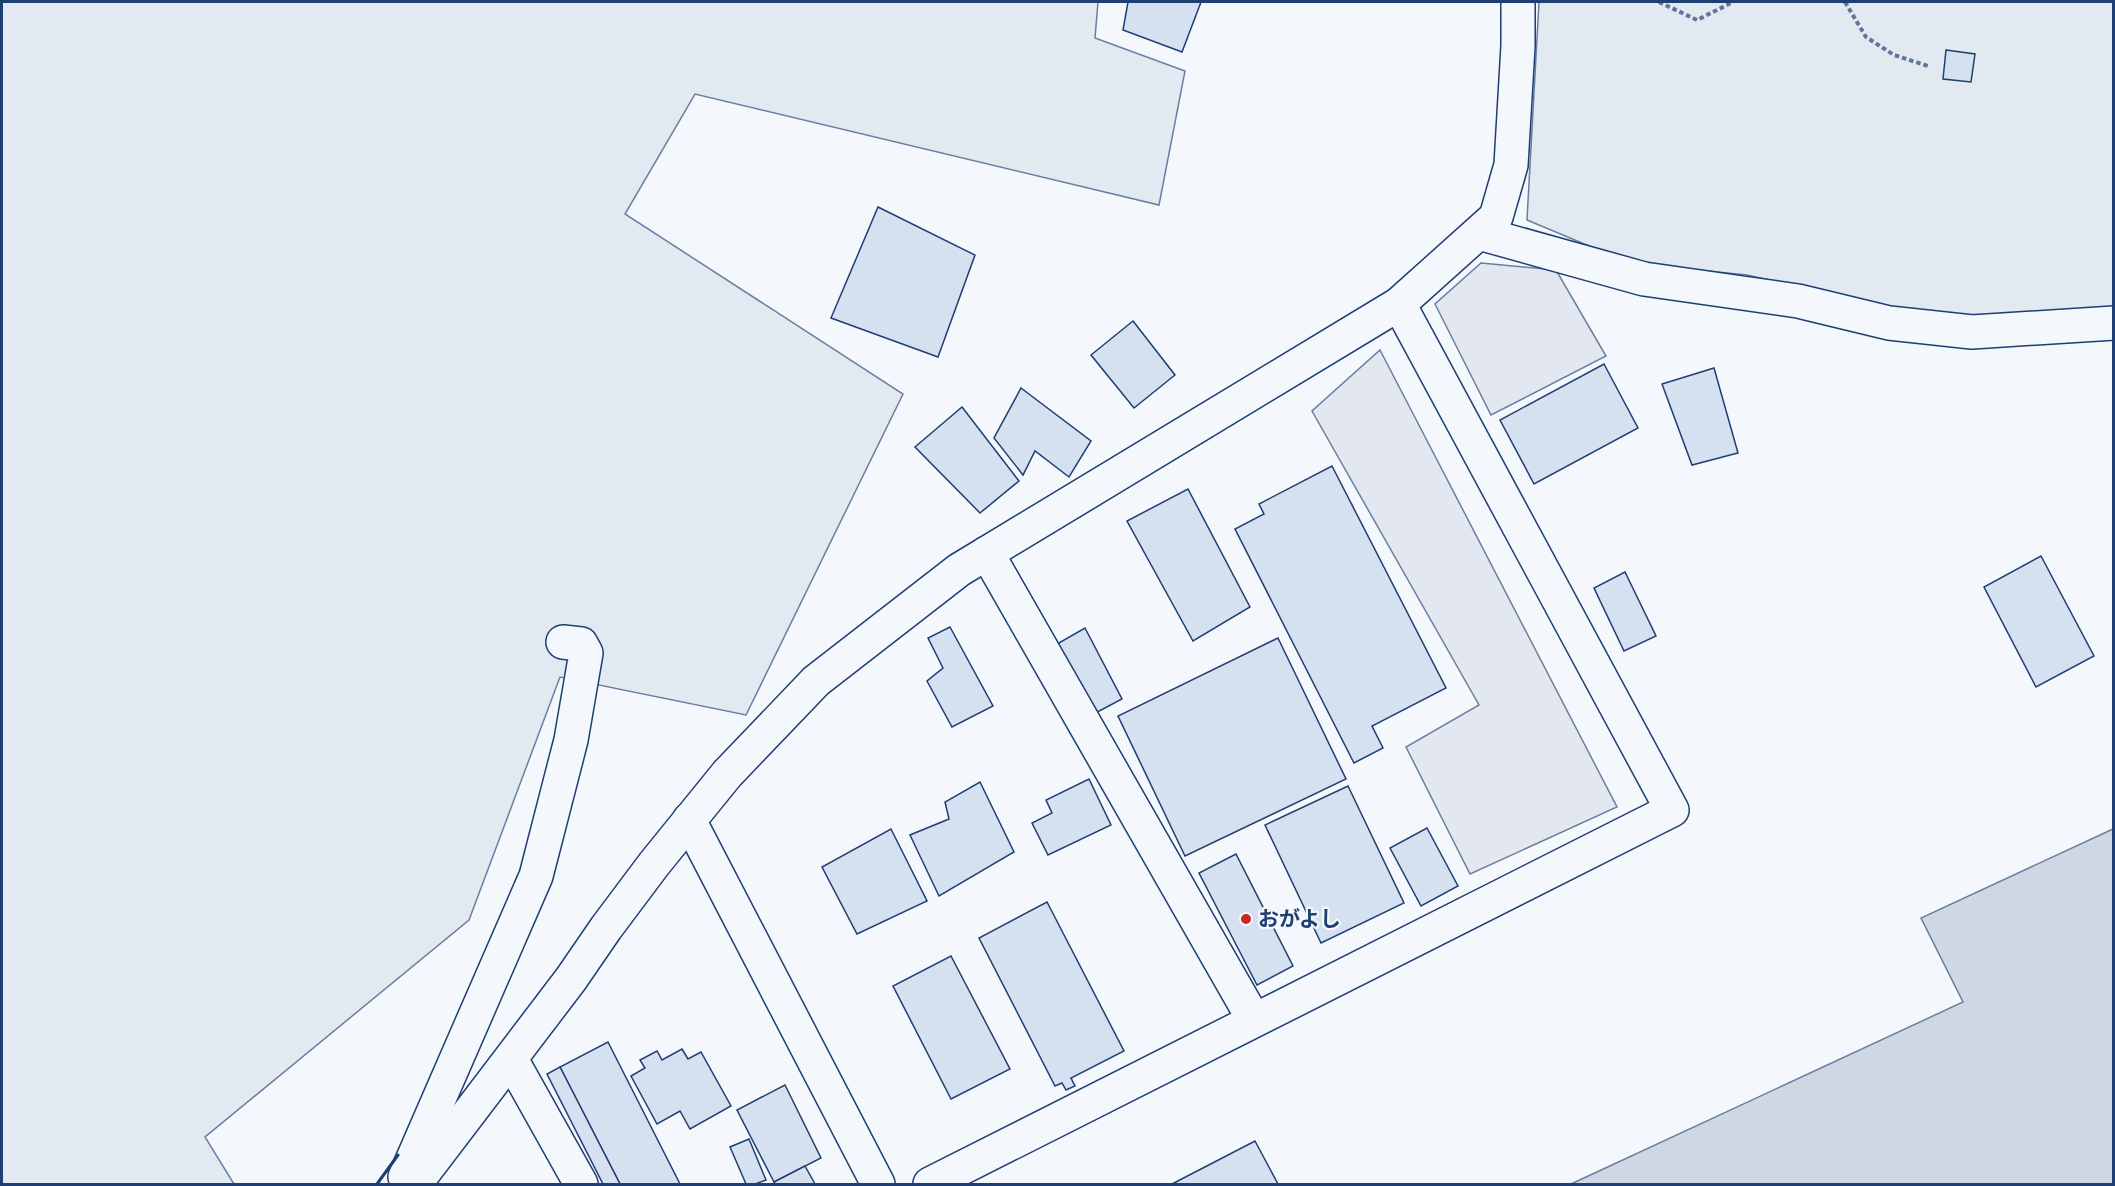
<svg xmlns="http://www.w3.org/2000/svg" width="2115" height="1186" font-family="'Times New Roman','Noto Sans JP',serif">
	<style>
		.green { fill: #e3e9f0; stroke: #687fa3; stroke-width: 1.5 }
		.parking { fill: #e3e8f0; stroke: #687fa3; stroke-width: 1.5 }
		.water { fill: #cfd7e4; stroke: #687fa3; stroke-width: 1.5 }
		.building { fill: #d5e0f0; stroke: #1d3f73; stroke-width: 1.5 }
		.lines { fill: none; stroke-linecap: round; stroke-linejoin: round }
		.minor-casing { stroke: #1d3f73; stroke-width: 36 }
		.path { stroke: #5e769c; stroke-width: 4; stroke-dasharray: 4.5 3; stroke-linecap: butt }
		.minor { stroke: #f4f7fb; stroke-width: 33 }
		.wall { stroke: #1d3f73; stroke-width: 3 }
		.poi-dot { fill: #c62828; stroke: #f4f7fb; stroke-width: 2 }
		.labels { text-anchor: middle; stroke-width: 4.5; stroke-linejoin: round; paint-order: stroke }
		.poi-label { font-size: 21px; font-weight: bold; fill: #1d3f73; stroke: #f4f7fb; text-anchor: start }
	</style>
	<rect width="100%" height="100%" fill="#f4f7fb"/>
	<!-- green -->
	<g class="green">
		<path d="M2,2H1098L1095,38L1185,71L1159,205L695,94L625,214L903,394L746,715L560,677L469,920L205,1137L234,1184H2Z"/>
		<path d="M1539,2H2113V309L1983,324L1930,315L1747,275L1630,263L1527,220Z"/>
	</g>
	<!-- parking -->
	<g class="parking">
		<path d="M1481,263L1556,270L1606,356L1491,415L1435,304Z"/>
		<path d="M1380,350L1617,807L1470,874L1406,747L1479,705L1312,411Z"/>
	</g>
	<!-- water -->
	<path class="water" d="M2113,829V1184H1571L1963,1002L1921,918Z"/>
	<!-- building -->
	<g class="building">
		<path d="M1128,2H1201L1182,52L1123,30Z"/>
		<path d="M1946,50L1975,54L1971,82L1943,79Z"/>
		<path d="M878,207L975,255L938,357L831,318Z"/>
		<path d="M1133,321L1175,375L1134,408L1091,355Z"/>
		<path d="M1604,364L1638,428L1534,484L1500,420Z"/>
		<path d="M1714,368L1738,453L1692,465L1662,384Z"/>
		<path d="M1021,388L1091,441L1069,477L1035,451L1023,475L994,438Z"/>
		<path d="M962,407L1019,481L980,513L915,447Z"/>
		<path d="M1332,466L1446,688L1372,726L1383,748L1354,763L1235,529L1264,514L1259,504Z"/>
		<path d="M1188,489L1250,607L1193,641L1127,521Z"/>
		<path d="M2041,556L2094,656L2036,687L1984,587Z"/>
		<path d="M1625,572L1656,636L1624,651L1594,588Z"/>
		<path d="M950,627L993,706L952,727L927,681L943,668L928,638Z"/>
		<path d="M1085,628L1122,699L1088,717L1050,648Z"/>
		<path d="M1278,638L1346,779L1185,856L1118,716Z"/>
		<path d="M1089,779L1111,825L1048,855L1032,823L1052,813L1046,800Z"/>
		<path d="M980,782L1014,852L939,896L910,835L949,819L945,802Z"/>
		<path d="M1348,786L1404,903L1321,943L1265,825Z"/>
		<path d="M1427,828L1458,886L1421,906L1390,848Z"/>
		<path d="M891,829L927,901L857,934L822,867Z"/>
		<path d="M1236,854L1293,966L1257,985L1199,873Z"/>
		<path d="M1047,902L1124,1051L1071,1078L1075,1086L1066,1090L1062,1083L1055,1086L979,938Z"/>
		<path d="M951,956L1010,1069L951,1099L893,986Z"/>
		<path d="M608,1042L680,1184H620L560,1067Z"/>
		<path d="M682,1049L688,1059L701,1052L731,1106L690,1129L680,1111L657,1124L631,1076L645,1068L640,1060L657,1051L662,1060Z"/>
		<path d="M560,1067L620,1184H603L547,1074Z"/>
		<path d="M785,1085L821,1158L774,1182L737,1110Z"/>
		<path d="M749,1139L766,1180L755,1184H746L730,1147Z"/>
		<path d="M1255,1141L1278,1184H1172Z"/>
		<path d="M805,1166L815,1184H775L774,1182Z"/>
	</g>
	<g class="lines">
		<defs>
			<g id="minor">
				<path d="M1479,233L1644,279L1798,301L1889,323L1972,332L2114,323"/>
				<path d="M987,553L1254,1020"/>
				<path d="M689,820L878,1184"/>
				<path d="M511,1059L581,1184"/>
				<path d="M405,1177L536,876L571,740L586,653L581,644L563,642"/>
				<path d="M415,1184L571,979L606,928L654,864L727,774L816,681L959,570L1399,304L1496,217L1511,165L1518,46V2"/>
				<path d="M930,1184L1672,810L1399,304"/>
			</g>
		</defs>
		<!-- minor casing -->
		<use href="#minor" class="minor-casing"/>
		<!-- path -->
		<g class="path">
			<path d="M1659,2L1697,20L1733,2"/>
			<path d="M1845,2L1866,37L1894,55L1928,66"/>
		</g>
		<!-- minor -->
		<use href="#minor" class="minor"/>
		<!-- wall -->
		<path class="wall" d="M377,1184L398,1155"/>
	</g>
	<!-- markers -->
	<circle class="poi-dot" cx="1246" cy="919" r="6"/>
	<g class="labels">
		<!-- poi labels -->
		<g class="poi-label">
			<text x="1258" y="926">おがよし</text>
		</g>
	</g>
	<!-- border -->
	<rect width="2115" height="1186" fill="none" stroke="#1d3f73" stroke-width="6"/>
</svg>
